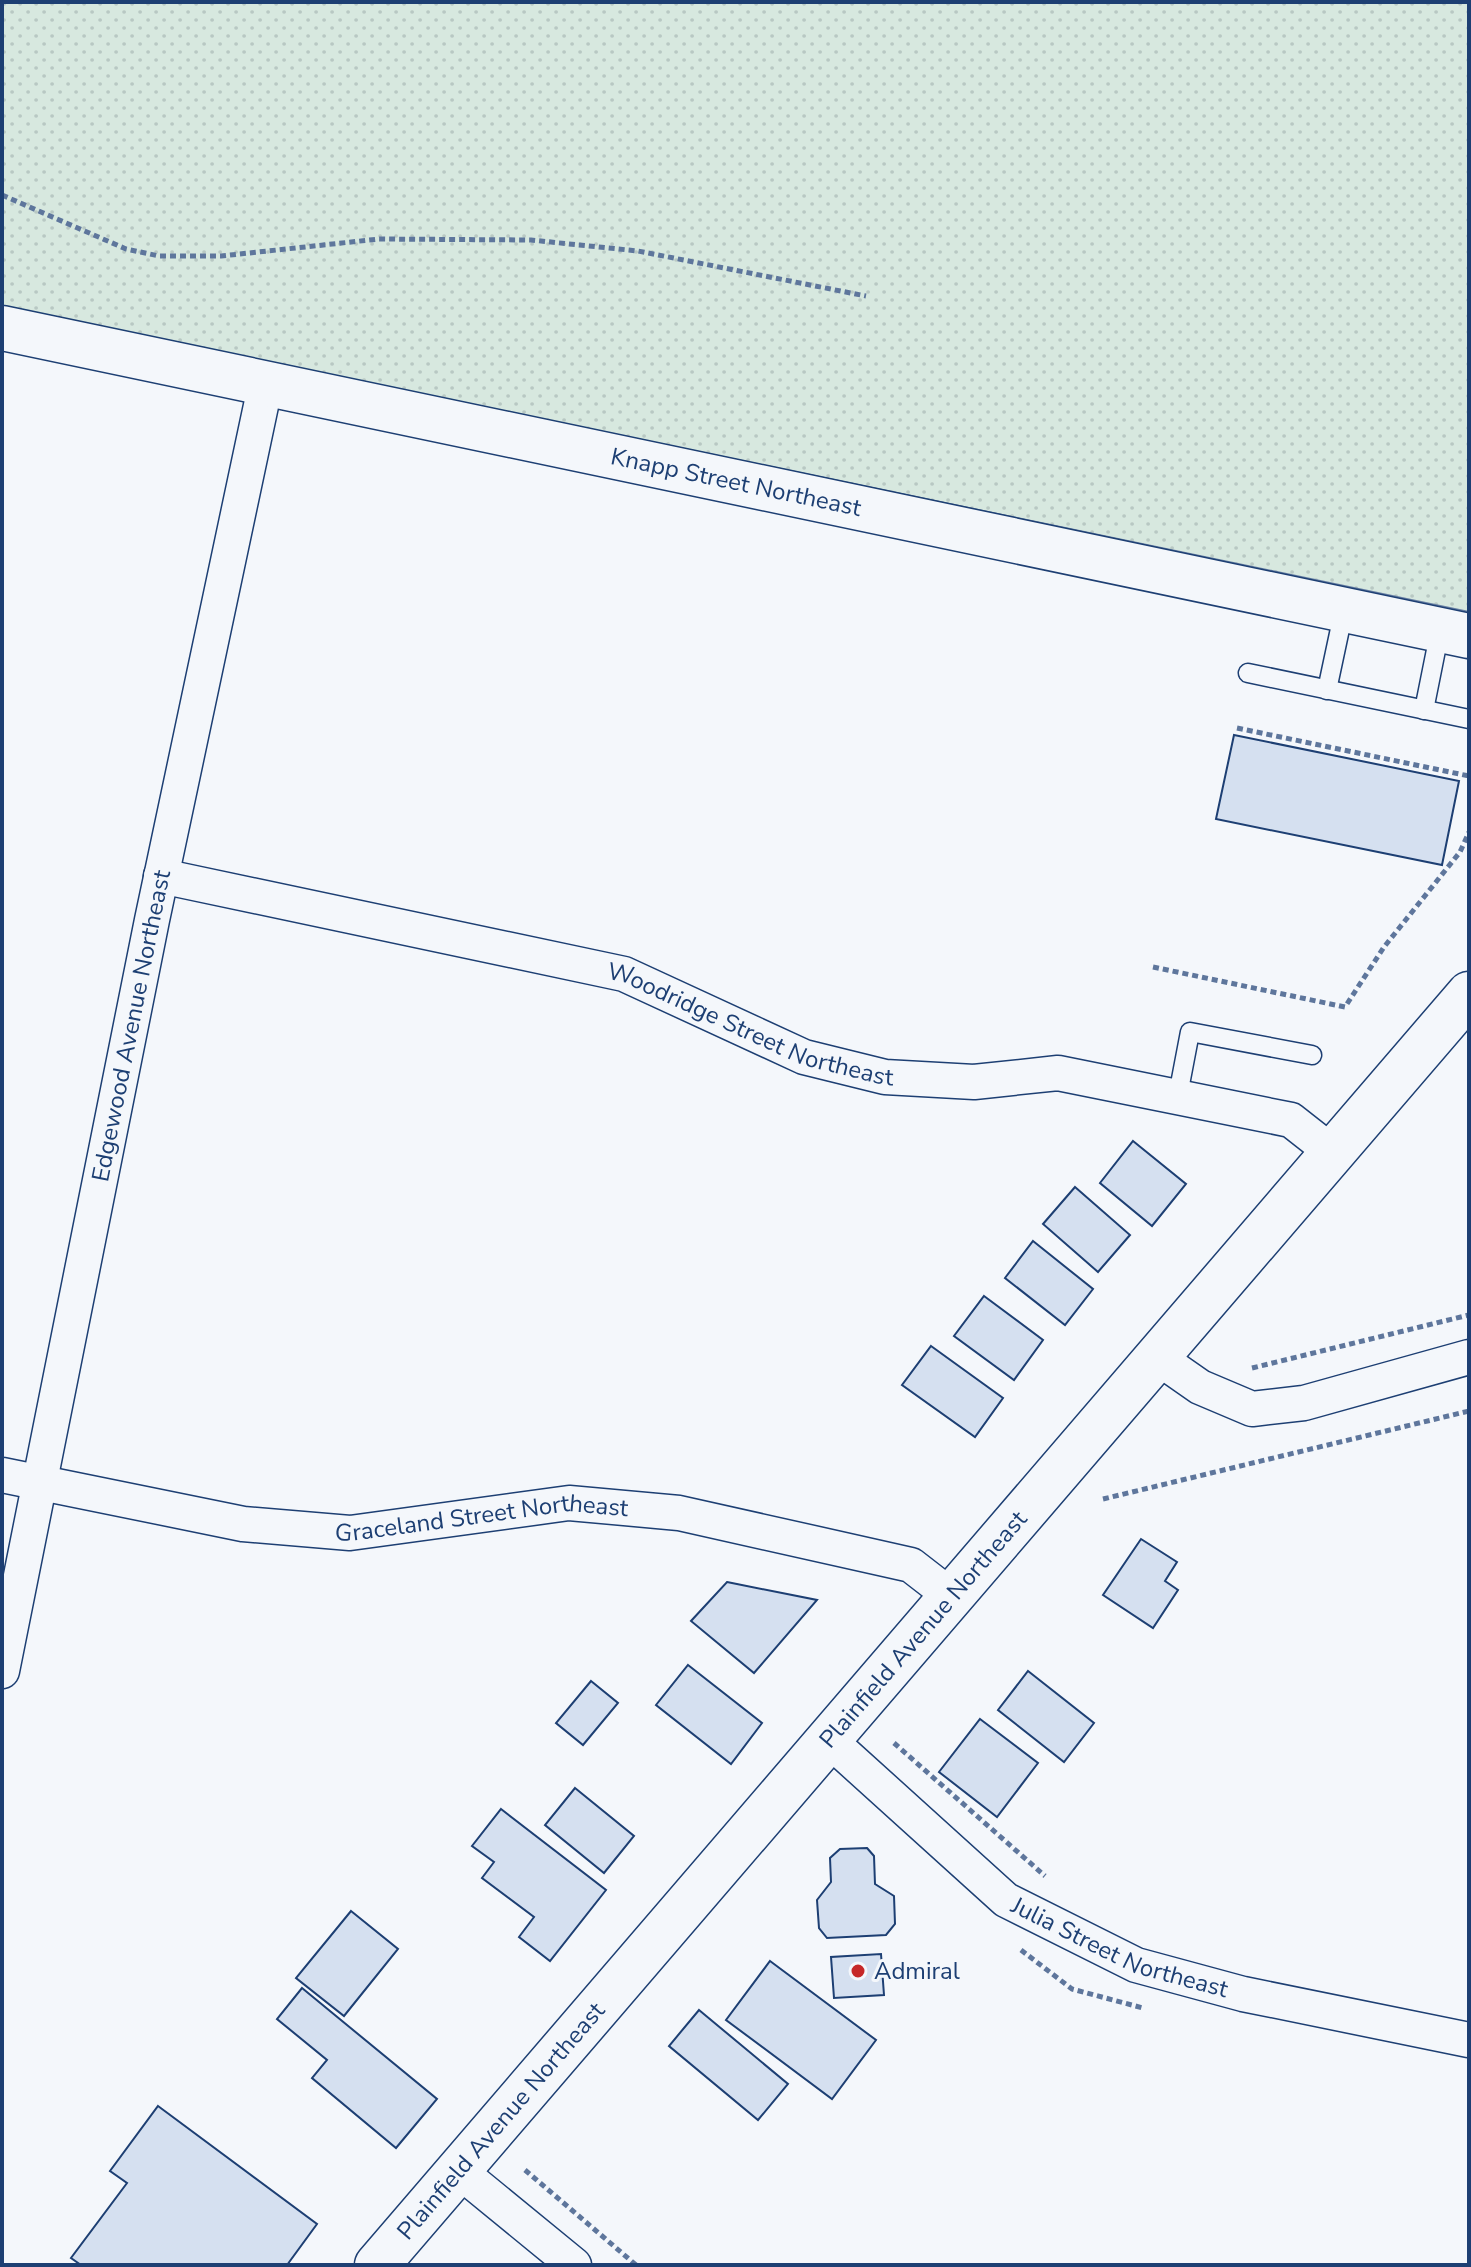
<svg xmlns="http://www.w3.org/2000/svg" width="1471" height="2267" font-family="'Nunito Sans',sans-serif">
	<style>
		.grass { fill: url(#grass-dots); stroke: #687fa3; stroke-width: 2 }
		.building { fill: #d5e0f0; stroke: #1d3f73; stroke-width: 2 }
		.lines { fill: none; stroke-linecap: round; stroke-linejoin: round }
		.lane-casing { stroke: #1d3f73; stroke-width: 21 }
		.street-casing { stroke: #1d3f73; stroke-width: 37 }
		.secondary-casing { stroke: #1d3f73; stroke-width: 47 }
		.primary-casing { stroke: #1d3f73; stroke-width: 47 }
		.path { stroke: #5e769c; stroke-width: 5; stroke-dasharray: 6 4; stroke-linecap: butt }
		.lane { stroke: #f4f7fb; stroke-width: 18 }
		.street { stroke: #f4f7fb; stroke-width: 34 }
		.secondary { stroke: #f4f7fb; stroke-width: 44 }
		.primary { stroke: #f4f7fb; stroke-width: 44 }
		.poi-dot { fill: #c62828; stroke: #f4f7fb; stroke-width: 3 }
		.labels { text-anchor: middle; stroke-width: 6; stroke-linejoin: round; paint-order: stroke }
		.street-label { font-size: 24px; fill: #1d3f73; stroke: #f4f7fb }
		.poi-label { font-size: 24px; fill: #1d3f73; stroke: #f4f7fb; text-anchor: start }
	</style>
	<defs>
		<pattern id="grass-dots" width="8" height="8" patternUnits="userSpaceOnUse" patternTransform="scale(2)"><rect width="8" height="8" fill="#d7e8df"/><path d="M2 2h.1M6 6h.1" fill="none" stroke="#b8c8c3" stroke-width="1.8" stroke-linecap="round"/></pattern>
	</defs>
	<rect width="100%" height="100%" fill="#f4f7fb"/>
	<!-- grass -->
	<path class="grass" d="M2,2H1469V612L2,307Z"/>
	<!-- building -->
	<g class="building">
		<path d="M1234,735L1459,781L1442,865L1216,819Z"/>
		<path d="M1133,1141L1186,1184L1152,1226L1100,1183Z"/>
		<path d="M1075,1187L1130,1235L1098,1272L1043,1224Z"/>
		<path d="M1033,1241L1093,1289L1065,1325L1005,1278Z"/>
		<path d="M984,1296L1043,1340L1014,1380L954,1336Z"/>
		<path d="M931,1346L1003,1398L975,1437L902,1385Z"/>
		<path d="M1141,1539L1177,1562L1165,1581L1178,1590L1153,1628L1103,1595Z"/>
		<path d="M727,1582L817,1600L754,1673L691,1621Z"/>
		<path d="M688,1665L762,1723L731,1764L656,1705Z"/>
		<path d="M1028,1671L1094,1723L1064,1762L998,1710Z"/>
		<path d="M591,1681L618,1703L583,1745L556,1723Z"/>
		<path d="M980,1719L1038,1763L997,1817L939,1772Z"/>
		<path d="M575,1788L634,1836L604,1873L545,1825Z"/>
		<path d="M501,1809L606,1890L550,1961L519,1937L534,1917L482,1878L494,1862L472,1846Z"/>
		<path d="M867,1848L874,1856L875,1884L894,1896L895,1924L886,1935L827,1938L819,1928L817,1900L831,1882L830,1858L840,1849Z"/>
		<path d="M351,1911L398,1949L344,2016L296,1978Z"/>
		<path d="M881,1954L884,1995L834,1998L831,1957Z"/>
		<path d="M770,1961L876,2040L832,2099L726,2020Z"/>
		<path d="M302,1988L437,2099L396,2148L312,2078L327,2060L277,2019Z"/>
		<path d="M699,2010L788,2084L758,2120L669,2046Z"/>
		<path d="M158,2106L317,2224L287,2265H81L71,2258L127,2183L110,2171Z"/>
	</g>
	<g class="lines">
		<defs>
			<g id="lane">
				<path d="M1248,673L1469,719"/>
				<path d="M1327,690L1344,610"/>
				<path d="M1424,710L1440,630"/>
				<path d="M1178,1095L1190,1032L1312,1055"/>
			</g>
			<g id="street">
				<path id="s1" d="M161,876L624,974L804,1057L885,1077L974,1082L1058,1073L1291,1120L1333,1153"/>
				<path d="M1157,1357L1200,1387L1252,1409L1304,1403L1469,1357"/>
				<path id="s2" d="M2,1475L243,1524L350,1533L569,1503L679,1513L911,1565L951,1596"/>
				<path id="s3" d="M2,1671L152,920L266,382"/>
				<path id="s4" d="M828,1739L1006,1900L1136,1965L1243,1994L1469,2040"/>
				<path d="M458,2170L574,2265"/>
			</g>
			<g id="secondary">
				<path id="s5" d="M2,328L1469,636"/>
			</g>
			<g id="primary">
				<path id="s6" d="M377,2265L1469,994"/>
			</g>
		</defs>
		<!-- lane casing -->
		<use href="#lane" class="lane-casing"/>
		<!-- street casing -->
		<use href="#street" class="street-casing"/>
		<!-- secondary casing -->
		<use href="#secondary" class="secondary-casing"/>
		<!-- primary casing -->
		<use href="#primary" class="primary-casing"/>
		<!-- path -->
		<g class="path">
			<path d="M2,195L126,249L159,256H221L379,239L531,240L638,251L866,296"/>
			<path d="M1237,728L1469,776"/>
			<path d="M1153,967L1345,1007L1384,947L1460,852L1469,832"/>
			<path d="M1252,1368L1469,1315"/>
			<path d="M1103,1499L1469,1411"/>
			<path d="M894,1743L1045,1876"/>
			<path d="M1021,1950L1072,1989L1143,2008"/>
			<path d="M525,2170L636,2265"/>
		</g>
		<!-- lane -->
		<use href="#lane" class="lane"/>
		<!-- street -->
		<use href="#street" class="street"/>
		<!-- secondary -->
		<use href="#secondary" class="secondary"/>
		<!-- primary -->
		<use href="#primary" class="primary"/>
	</g>
	<!-- markers -->
	<circle class="poi-dot" cx="858" cy="1971" r="8"/>
	<g class="labels">
		<!-- street labels -->
		<g class="street-label">
			<text dy="8" stroke="none"><textPath href="#s5" startOffset="750">Knapp Street Northeast</textPath></text>
			<text dy="8" stroke="none"><textPath href="#s1" startOffset="610">Woodridge Street Northeast</textPath></text>
			<text dy="8" stroke="none"><textPath href="#s3" startOffset="658">Edgewood Avenue Northeast</textPath></text>
			<text dy="8" stroke="none"><textPath href="#s2" startOffset="486">Graceland Street Northeast</textPath></text>
			<text dy="8" stroke="none"><textPath href="#s6" startOffset="838">Plainfield Avenue Northeast</textPath></text>
			<text dy="8" stroke="none"><textPath href="#s4" startOffset="364">Julia Street Northeast</textPath></text>
			<text dy="8" stroke="none"><textPath href="#s6" startOffset="190">Plainfield Avenue Northeast</textPath></text>
		</g>
		<!-- poi labels -->
		<g class="poi-label">
			<text x="874" y="1979">Admiral</text>
		</g>
	</g>
	<!-- border -->
	<rect width="1471" height="2267" fill="none" stroke="#1d3f73" stroke-width="8"/>
</svg>
